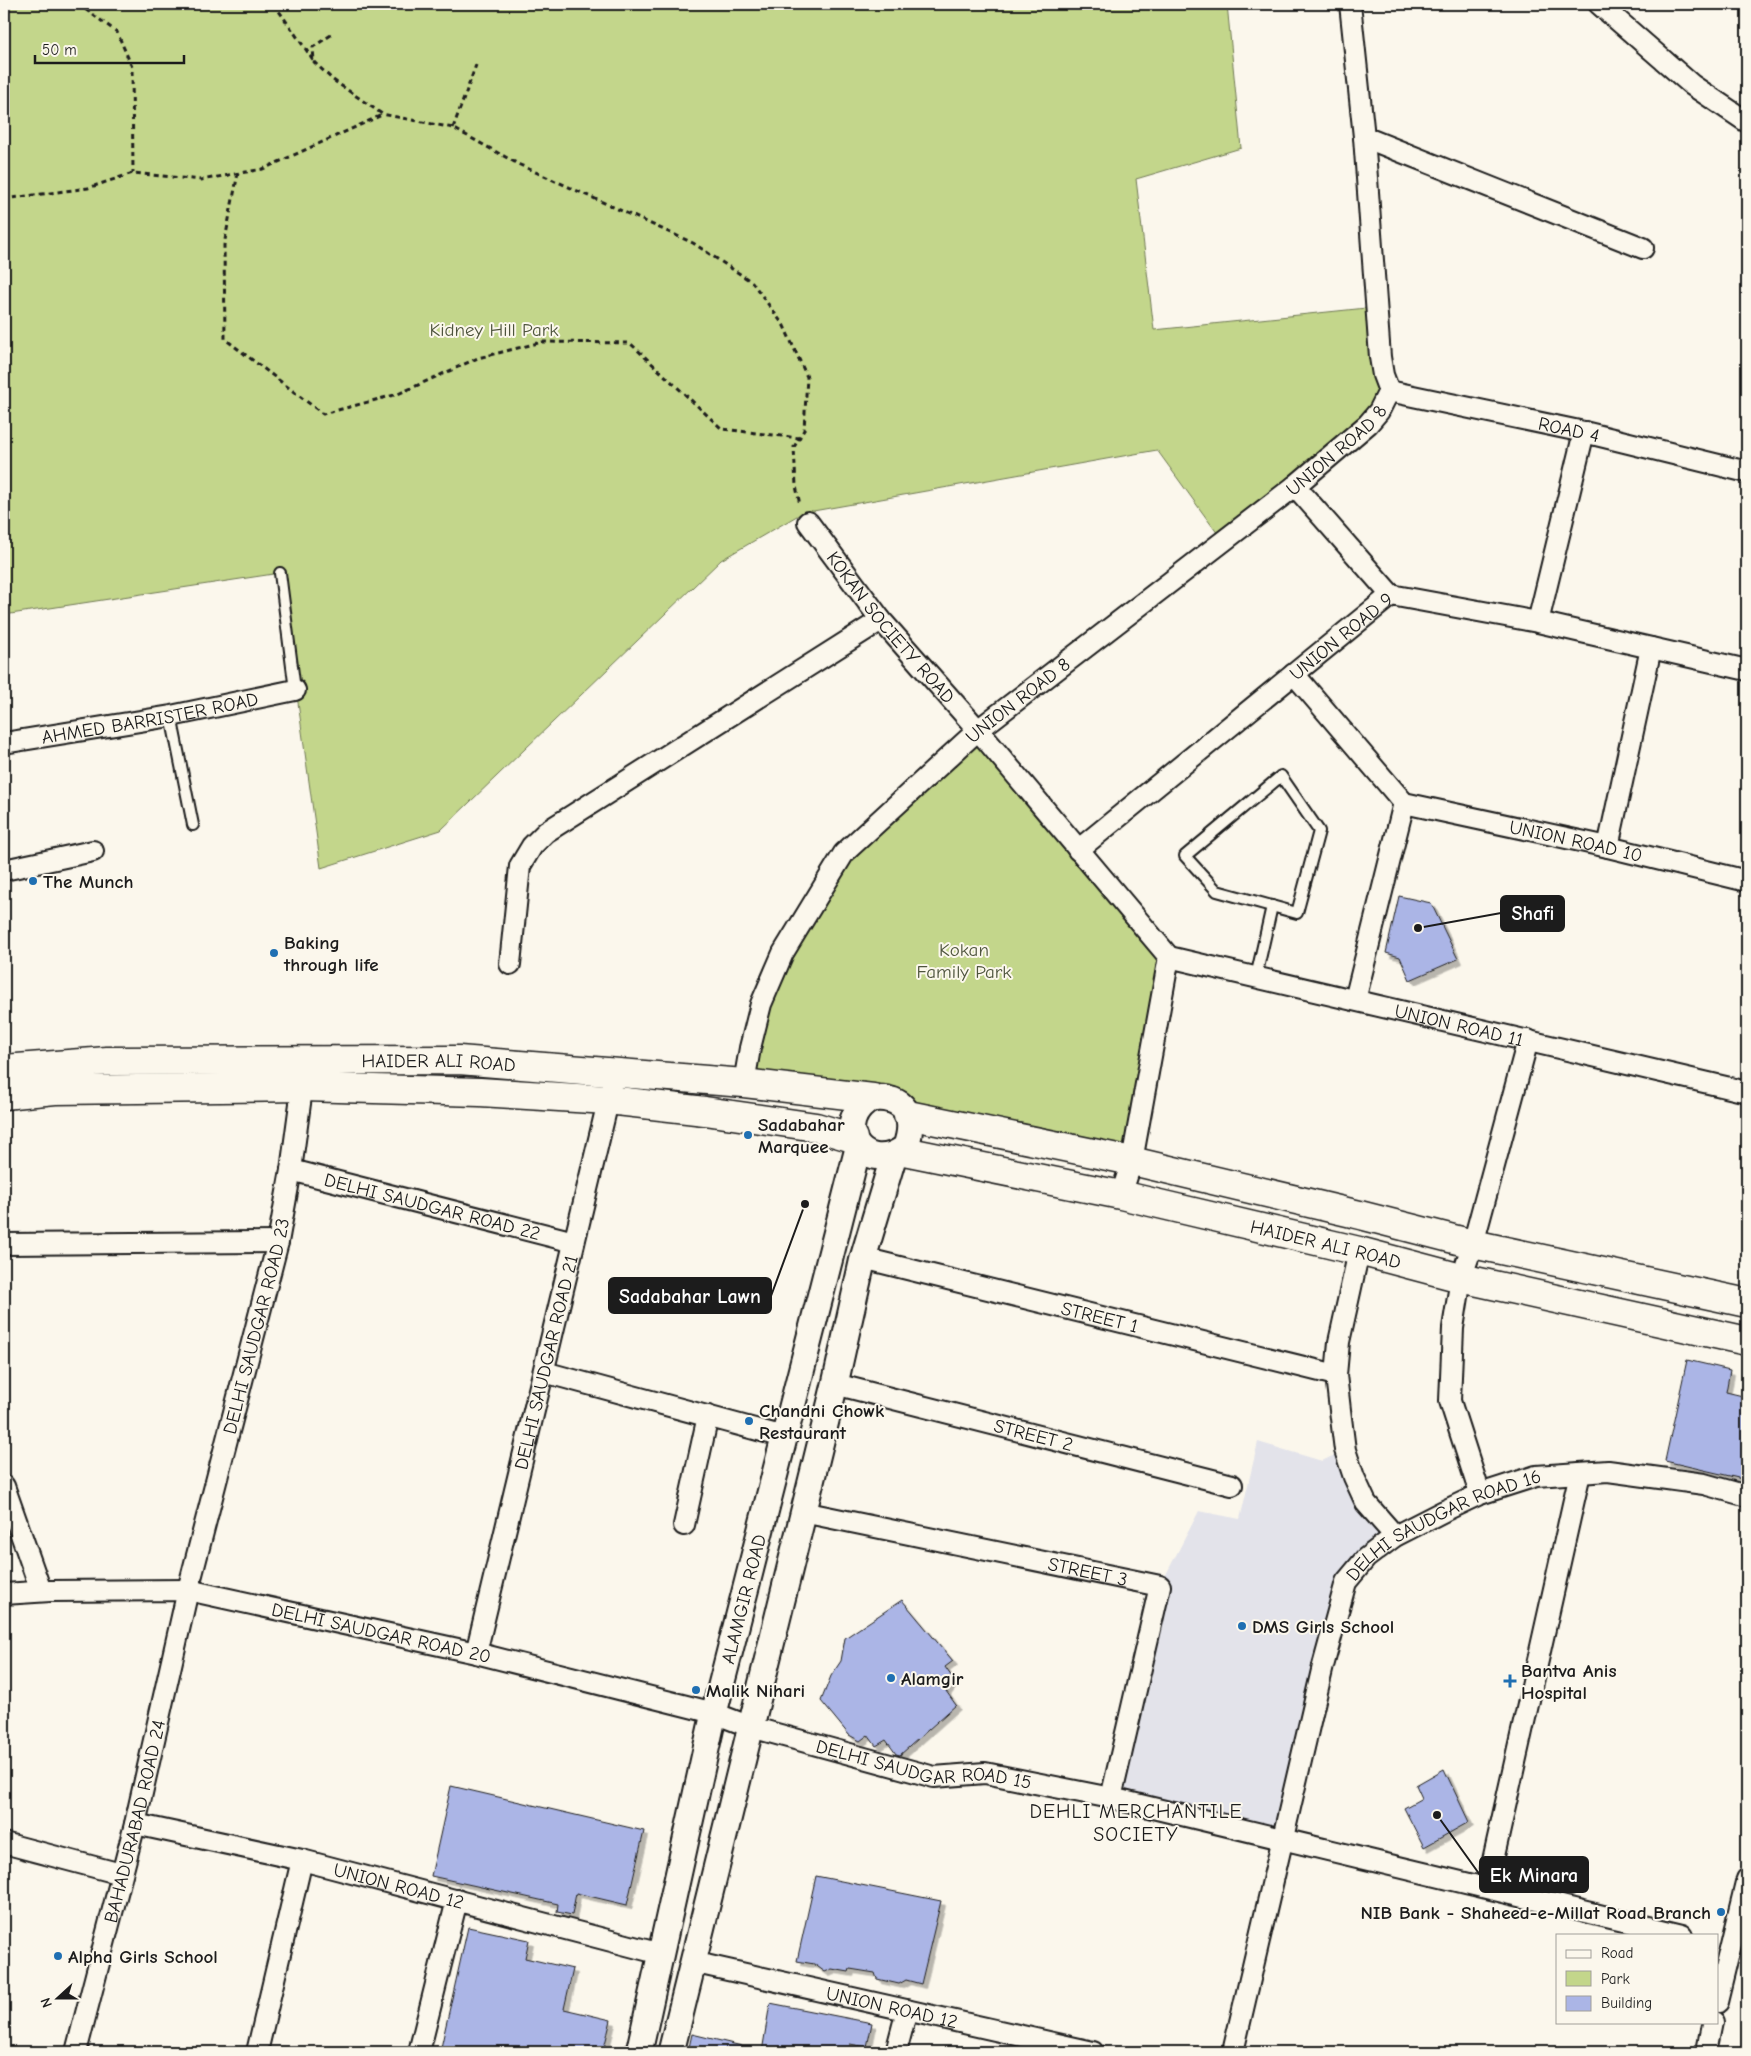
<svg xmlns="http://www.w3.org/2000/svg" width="1751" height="2056" font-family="'Comic Neue',sans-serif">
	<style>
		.built { fill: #e3e3ea }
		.green { fill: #c3d68b; stroke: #707954 }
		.building { fill: #abb5e6; stroke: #1c1c1c; filter: url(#shadow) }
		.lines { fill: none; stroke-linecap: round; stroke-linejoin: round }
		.service-casing { stroke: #1c1c1c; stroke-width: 14 }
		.minor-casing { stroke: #1c1c1c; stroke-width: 24 }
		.tertiary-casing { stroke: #1c1c1c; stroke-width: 29 }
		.secondary-casing { stroke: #1c1c1c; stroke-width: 31 }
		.path { stroke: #1c1c1c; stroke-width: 3; stroke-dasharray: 5 4; stroke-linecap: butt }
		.service { stroke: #fbf7ec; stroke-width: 10 }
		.minor { stroke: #fbf7ec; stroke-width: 20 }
		.tertiary { stroke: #fbf7ec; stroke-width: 25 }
		.secondary { stroke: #fbf7ec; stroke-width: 28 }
		.poi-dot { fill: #1f6fb2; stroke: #fbf7ec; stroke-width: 2 }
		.labels { text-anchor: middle; stroke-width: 4; stroke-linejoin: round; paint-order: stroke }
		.park-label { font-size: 19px; fill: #4e543d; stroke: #fbf7ec }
		.street-label { font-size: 19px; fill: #1c1c1c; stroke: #fbf7ec }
		.poi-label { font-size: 19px; font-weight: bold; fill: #1c1c1c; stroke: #fbf7ec; text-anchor: start }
		.neighbourhood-label { font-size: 20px; letter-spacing: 1px; fill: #1c1c1c; stroke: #fbf7ec }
		.leader { fill: none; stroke: #1c1c1c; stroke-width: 2 }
		.callout-dot { fill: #1c1c1c; stroke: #fbf7ec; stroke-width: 2 }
		.callout { fill: #1c1c1c; stroke: #1c1c1c; stroke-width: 2 }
		.callout-label { font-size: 20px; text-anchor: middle; font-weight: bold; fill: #fff }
	</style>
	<defs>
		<filter id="shadow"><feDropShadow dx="4.5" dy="4.5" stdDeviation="0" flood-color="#0004"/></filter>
	</defs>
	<rect width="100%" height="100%" fill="#fbf7ec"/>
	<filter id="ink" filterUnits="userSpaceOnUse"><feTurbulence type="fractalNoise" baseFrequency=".02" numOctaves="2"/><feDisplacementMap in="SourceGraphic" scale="10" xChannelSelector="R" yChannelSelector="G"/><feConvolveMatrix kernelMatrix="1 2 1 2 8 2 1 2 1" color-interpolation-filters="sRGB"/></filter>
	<g filter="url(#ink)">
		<!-- built -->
		<path class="built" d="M1258,1442L1322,1461L1345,1450L1395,1536L1346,1582L1283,1838L1111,1798L1160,1586L1199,1511L1240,1519Z"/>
		<!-- green -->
		<g class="green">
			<path d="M4,4H1227L1241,148L1136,179L1154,330L1376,307L1389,391L1360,430L1223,541L1157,450L802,513L721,560L441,830L321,868L280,573L4,615Z"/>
			<path d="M978,730L1169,957L1132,1161L829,1093L744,1083L761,1004L844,853Z"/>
		</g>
		<!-- building -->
		<g class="building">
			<path d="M1399,896L1431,903L1458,959L1410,980L1400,957L1386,953Z"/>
			<path d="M1687,1360L1730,1370L1726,1392L1747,1397V1480L1665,1461Z"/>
			<path d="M902,1600L953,1661L945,1667L954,1680L946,1691L956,1705L900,1755L896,1754L886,1740L876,1746L868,1735L860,1741L849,1735L821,1701L831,1676L841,1661L845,1638Z"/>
			<path d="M1444,1769L1469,1822L1424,1847L1404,1808L1422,1798L1416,1785Z"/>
			<path d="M451,1786L644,1831L627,1905L576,1893L572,1915L557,1912L558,1904L431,1876Z"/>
			<path d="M816,1876L941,1901L921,1984L906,1980L899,1984L877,1979L875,1973L850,1969L849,1972L832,1969L825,1972L814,1964L797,1961Z"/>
			<path d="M468,1927L529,1940L525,1958L573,1969L564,2009L611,2020L603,2052H440Z"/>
			<path d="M770,2003L872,2023L867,2047L850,2044L848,2052H762Z"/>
			<path d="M692,2034L742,2046L741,2052H688Z"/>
		</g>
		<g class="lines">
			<defs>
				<g id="service">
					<path d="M280,573L295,690"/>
					<path d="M171,716L193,825"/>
					<path d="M1281,776L1319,831L1297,913L1217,891L1185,856Z"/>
					<path d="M1256,977L1272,906"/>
				</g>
				<g id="minor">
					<path d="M1350,4L1364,137L1380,357L1383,375L1389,391"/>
					<path d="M1599,4L1692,85L1747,122"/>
					<path d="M1364,137L1643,248"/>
					<path id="s1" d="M1389,391L1584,432L1747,472"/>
					<path d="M1295,486L1391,595"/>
					<path id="s2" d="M808,522L881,620L978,730L1169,957"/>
					<path d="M1538,622L1584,432"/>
					<path d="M1294,674L1404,803L1355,1000"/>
					<path id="s3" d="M4,743L171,716L295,690"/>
					<path id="s4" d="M1404,803L1608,847L1747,881"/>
					<path d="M1608,847L1651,648"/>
					<path id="s5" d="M1078,850L1391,595L1538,622L1747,670"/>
					<path d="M4,870L93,851"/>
					<path id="s6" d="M1169,957L1747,1092"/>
					<path d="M510,964L520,866L532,846L546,832L881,620"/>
					<path id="s7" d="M744,1083L750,1048L761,1004L783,953L844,853L978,730L1295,486L1368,424L1379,411L1389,391"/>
					<path id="s8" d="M291,1170L574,1242"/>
					<path d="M1121,1195L1132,1161L1169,957"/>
					<path d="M4,1244L278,1242"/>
					<path d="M1359,1251L1339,1342L1336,1375L1340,1410L1345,1450L1354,1477L1366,1503L1395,1536"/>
					<path id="s9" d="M863,1258L1336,1375"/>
					<path d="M544,1372L784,1437"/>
					<path id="s10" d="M835,1384L1232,1485"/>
					<path d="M4,1486L41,1591"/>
					<path d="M1480,1494L1450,1401L1453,1328L1461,1278L1473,1244L1528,1040"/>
					<path id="s11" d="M803,1512L1160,1586L1111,1798"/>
					<path d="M684,1525L708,1416"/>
					<path id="s12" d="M4,1594L50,1591L188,1590L476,1653L714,1713L751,1727L934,1777L985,1773L1111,1798L1682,1935"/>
					<path id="s13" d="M476,1653L611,1089"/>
					<path id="s14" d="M135,1824L302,1860L661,1954"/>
					<path d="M4,1843L121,1874"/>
					<path d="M1487,1887L1580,1473"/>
					<path id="s15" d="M692,1962L1093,2052"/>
					<path d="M1717,2002L1747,1879"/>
					<path id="s16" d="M76,2052L135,1824L188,1590L278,1242L291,1170L304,1074"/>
					<path d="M257,2052L302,1860"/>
					<path d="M419,2052L457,1900"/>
					<path d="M896,2052L907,2010"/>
					<path id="s17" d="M1233,2052L1323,1666L1346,1582L1366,1558L1395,1536L1444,1511L1480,1494L1536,1476L1608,1471L1704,1484L1747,1496"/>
					<path d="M1706,2052L1712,2022"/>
				</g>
				<g id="tertiary">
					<path d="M873,1098C910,1096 916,1122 904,1151L903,1149C862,1177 828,1122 873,1098Z"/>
					<path id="s18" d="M639,2052L714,1713L858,1148"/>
					<path d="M671,2052L835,1384L863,1258L894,1155"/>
				</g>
				<g id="secondary">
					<path id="s19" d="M4,1069L107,1061L459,1060L744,1083L873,1098"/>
					<path d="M4,1095L55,1090L303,1087L480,1092L608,1100L705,1111L816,1127L853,1138"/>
					<path d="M908,1115L1132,1161L1360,1215L1473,1244L1747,1303"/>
					<path id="s20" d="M904,1151L1121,1195L1359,1251L1461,1278L1747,1341"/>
				</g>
			</defs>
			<!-- service casing -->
			<use href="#service" class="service-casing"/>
			<!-- minor casing -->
			<use href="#minor" class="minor-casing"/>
			<!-- tertiary casing -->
			<use href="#tertiary" class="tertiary-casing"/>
			<!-- secondary casing -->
			<use href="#secondary" class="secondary-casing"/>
			<!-- path -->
			<g class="path">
				<path d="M78,4L117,32L132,67L133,173"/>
				<path d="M274,4L314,61"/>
				<path d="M331,35L313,47L314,62L333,80L382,114L453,128L520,165L693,243L752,282L784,326L807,377L804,430L794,447L796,486L800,505"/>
				<path d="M453,128L476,65"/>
				<path d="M238,173L224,245L225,339L323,414L398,394L478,358L542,342L630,343L722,429L799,438"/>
				<path d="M4,199L88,188L133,173L201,180L263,169L382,115"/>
			</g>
			<!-- service -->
			<use href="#service" class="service"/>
			<!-- minor -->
			<use href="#minor" class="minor"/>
			<!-- tertiary -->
			<use href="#tertiary" class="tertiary"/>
			<!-- secondary -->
			<use href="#secondary" class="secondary"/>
		</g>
	</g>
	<!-- markers -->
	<g class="poi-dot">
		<circle cx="33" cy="881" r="5"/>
		<circle cx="274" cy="953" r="5"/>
		<circle cx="748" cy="1135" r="5"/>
		<circle cx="749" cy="1421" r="5"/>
		<circle cx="1242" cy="1626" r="5"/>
		<circle cx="891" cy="1678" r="5"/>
		<path d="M1507.5 1673.5h5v5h5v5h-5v5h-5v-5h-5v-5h5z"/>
		<circle cx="696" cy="1690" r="5"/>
		<circle cx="1721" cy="1912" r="5"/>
		<circle cx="58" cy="1956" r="5"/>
	</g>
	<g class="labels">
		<!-- park labels -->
		<g class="park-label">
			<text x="494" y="336">Kidney Hill Park</text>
			<text x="964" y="956">Kokan<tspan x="964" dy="22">Family Park</tspan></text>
		</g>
		<!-- street labels -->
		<g class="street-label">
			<text dy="7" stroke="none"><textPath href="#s1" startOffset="184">ROAD 4</textPath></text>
			<text dy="7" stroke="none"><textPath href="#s7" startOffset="890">UNION ROAD 8</textPath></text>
			<text dy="7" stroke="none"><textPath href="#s2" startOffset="134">KOKAN SOCIETY ROAD</textPath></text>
			<text dy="7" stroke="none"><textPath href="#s5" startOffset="339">UNION ROAD 9</textPath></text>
			<text dy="7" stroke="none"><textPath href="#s7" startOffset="485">UNION ROAD 8</textPath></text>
			<text dy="7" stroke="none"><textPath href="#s3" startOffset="148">AHMED BARRISTER ROAD</textPath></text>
			<text dy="7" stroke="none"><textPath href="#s4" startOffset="176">UNION ROAD 10</textPath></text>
			<text dy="7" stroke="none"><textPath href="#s6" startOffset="298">UNION ROAD 11</textPath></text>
			<text dy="7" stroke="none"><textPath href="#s19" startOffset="435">HAIDER ALI ROAD</textPath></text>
			<text dy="7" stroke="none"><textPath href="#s8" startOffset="146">DELHI SAUDGAR ROAD 22</textPath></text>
			<text dy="7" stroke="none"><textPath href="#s20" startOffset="432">HAIDER ALI ROAD</textPath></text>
			<text dy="7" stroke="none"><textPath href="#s9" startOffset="244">STREET 1</textPath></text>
			<text dy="7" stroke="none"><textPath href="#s16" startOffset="748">DELHI SAUDGAR ROAD 23</textPath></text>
			<text dy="7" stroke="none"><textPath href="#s13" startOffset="299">DELHI SAUDGAR ROAD 21</textPath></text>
			<text dy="7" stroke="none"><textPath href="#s10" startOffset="205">STREET 2</textPath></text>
			<text dy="7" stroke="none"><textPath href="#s17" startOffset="599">DELHI SAUDGAR ROAD 16</textPath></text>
			<text dy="7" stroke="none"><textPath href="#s11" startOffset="291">STREET 3</textPath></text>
			<text dy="7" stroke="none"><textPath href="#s18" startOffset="465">ALAMGIR ROAD</textPath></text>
			<text dy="7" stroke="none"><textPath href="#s12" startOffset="382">DELHI SAUDGAR ROAD 20</textPath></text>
			<text dy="7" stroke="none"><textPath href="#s12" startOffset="942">DELHI SAUDGAR ROAD 15</textPath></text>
			<text dy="7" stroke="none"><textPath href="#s16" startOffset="238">BAHADURABAD ROAD 24</textPath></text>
			<text dy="7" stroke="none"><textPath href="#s14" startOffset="271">UNION ROAD 12</textPath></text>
			<text dy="7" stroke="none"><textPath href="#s15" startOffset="205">UNION ROAD 12</textPath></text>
		</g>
		<!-- poi labels -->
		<g class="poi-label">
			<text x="43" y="888">The Munch</text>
			<text x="284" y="949">Baking<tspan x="284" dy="22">through life</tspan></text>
			<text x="758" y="1131">Sadabahar<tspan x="758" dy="22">Marquee</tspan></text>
			<text x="759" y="1417">Chandni Chowk<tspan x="759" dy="22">Restaurant</tspan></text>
			<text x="1252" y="1633">DMS Girls School</text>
			<text x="1521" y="1677">Bantva Anis<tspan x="1521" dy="22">Hospital</tspan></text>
			<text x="901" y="1685">Alamgir</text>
			<text x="706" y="1697">Malik Nihari</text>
			<text x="1711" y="1919" text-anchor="end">NIB Bank - Shaheed-e-Millat Road Branch</text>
			<text x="68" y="1963">Alpha Girls School</text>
		</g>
		<!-- neighbourhood labels -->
		<g class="neighbourhood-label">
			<text x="1136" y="1818">DEHLI MERCHANTILE<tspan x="1136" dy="23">SOCIETY</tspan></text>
		</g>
	</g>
	<!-- callouts -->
	<path class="leader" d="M1418 928L1501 913M805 1204L771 1296M1437 1815L1480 1875"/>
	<g class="callout-dot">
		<circle cx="1418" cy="928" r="5"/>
		<circle cx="805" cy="1204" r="5"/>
		<circle cx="1437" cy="1815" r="5"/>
	</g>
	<g class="callout">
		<rect x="1501" y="896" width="63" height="35" rx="5"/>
		<rect x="609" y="1278" width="162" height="35" rx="5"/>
		<rect x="1480" y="1857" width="108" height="35" rx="5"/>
	</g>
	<g class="callout-label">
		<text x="1533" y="920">Shafi</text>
		<text x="690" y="1303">Sadabahar Lawn</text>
		<text x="1534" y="1882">Ek Minara</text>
	</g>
	<!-- margin -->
	<rect width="1751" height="2056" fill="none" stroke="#fbf7ec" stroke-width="20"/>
	<rect x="10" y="10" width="1731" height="2036" fill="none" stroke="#1c1c1c" stroke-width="2" filter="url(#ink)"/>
	<!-- legend -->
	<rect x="1556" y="1934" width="162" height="90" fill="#fbf7ec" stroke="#a29f99"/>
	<rect x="1566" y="1950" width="25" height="8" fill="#fbf7ec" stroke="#a29f99"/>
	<text x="1601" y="1958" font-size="15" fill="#1c1c1c">Road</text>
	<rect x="1566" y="1971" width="25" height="15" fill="#c3d68b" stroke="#a29f99"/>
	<text x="1601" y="1984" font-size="15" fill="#1c1c1c">Park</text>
	<rect x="1566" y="1996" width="25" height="15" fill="#abb5e6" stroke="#a29f99"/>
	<text x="1601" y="2008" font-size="15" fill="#1c1c1c">Building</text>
	<!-- north arrow -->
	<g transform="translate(58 1998) rotate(249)" stroke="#fbf7ec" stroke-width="4" paint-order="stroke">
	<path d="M0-4L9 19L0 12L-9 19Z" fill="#1c1c1c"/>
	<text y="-8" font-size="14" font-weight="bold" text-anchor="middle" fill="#1c1c1c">N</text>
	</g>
	<!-- scale -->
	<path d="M35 55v8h149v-8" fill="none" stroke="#1c1c1c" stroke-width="2.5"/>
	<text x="42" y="55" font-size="15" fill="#1c1c1c" stroke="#fbf7ec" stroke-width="4" paint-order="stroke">50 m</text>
</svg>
